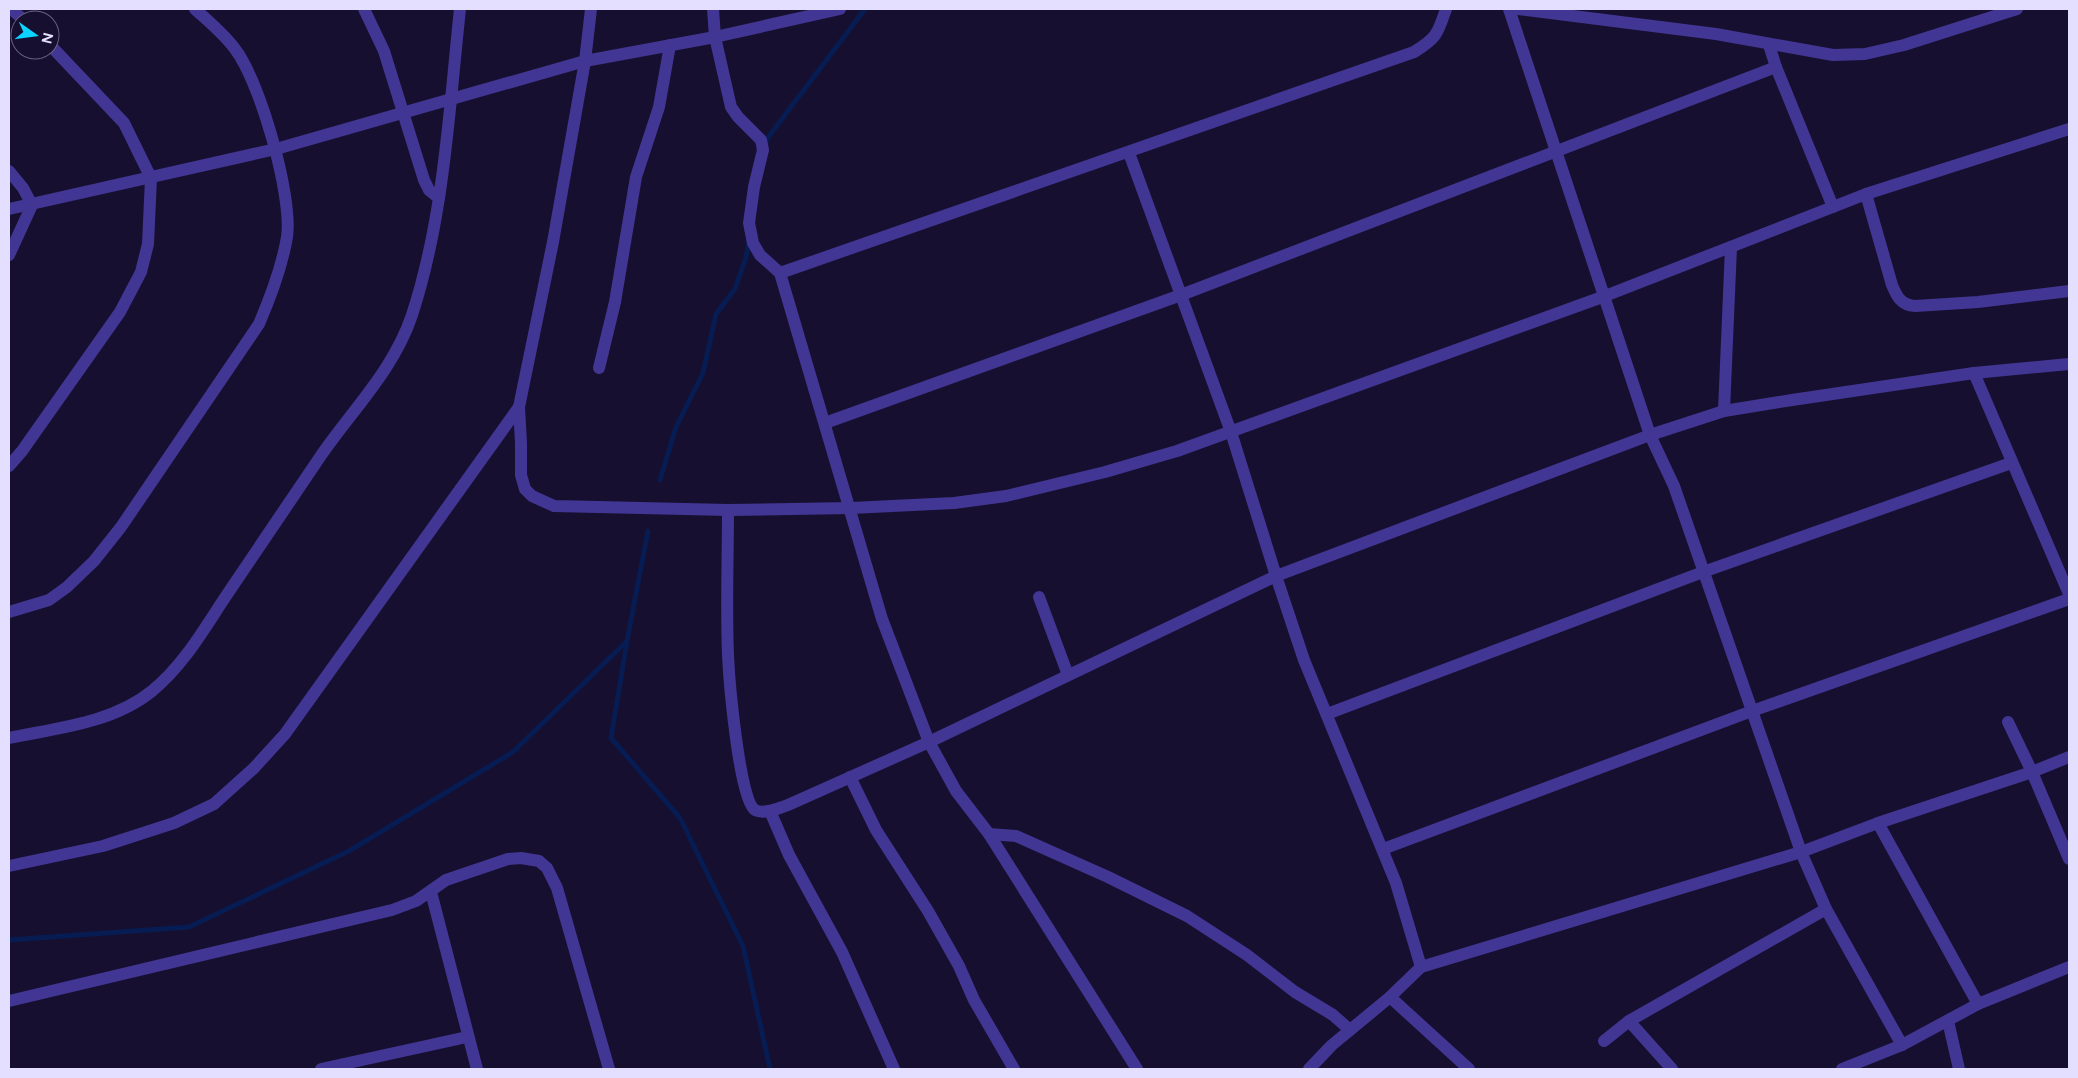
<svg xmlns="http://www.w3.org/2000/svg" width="2078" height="1078" font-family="Figtree,sans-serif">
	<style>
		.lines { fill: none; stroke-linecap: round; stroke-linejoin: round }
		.stream { stroke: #061c52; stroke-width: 5 }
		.minor { stroke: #413693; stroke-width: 12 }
	</style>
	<rect width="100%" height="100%" fill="#170f2f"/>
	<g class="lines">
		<!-- stream -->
		<g class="stream">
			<path d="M766,144V140L865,9"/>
			<path d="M660,480L676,427L703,373L716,314L735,289L746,257L749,241"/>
			<path d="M627,641L611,738L680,818L743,946L770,1069"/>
			<path d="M9,940L189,927L349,851L513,752L627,641L648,531"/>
		</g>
		<!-- minor -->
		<g class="minor">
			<path d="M11,9L24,20"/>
			<path d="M364,9L384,51L424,180L429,190L439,198"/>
			<path d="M591,9L585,61L553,242L519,407L521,443V475L525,489L532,496L554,506L728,510L851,508L954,503L1006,496L1105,472L1177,451L1605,296L1866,194L2069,129"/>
			<path d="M713,9L715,37L731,107L738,117L761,140L763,150L754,187L749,223L753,243L760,255L780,273L882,619L929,742L956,791L989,834L1137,1069"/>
			<path d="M1509,9L1650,435L1674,486L1801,852L1826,909L1902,1045"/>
			<path d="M1518,9L1716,34L1833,55L1865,54L1904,45L2017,9"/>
			<path d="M1769,45L1776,67L1833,207"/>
			<path d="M1129,153L1231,432L1276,576L1304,660L1396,883L1421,967"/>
			<path d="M9,171L23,188L32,205L9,255"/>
			<path d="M1866,194L1892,285C1897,297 1901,305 1915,306L1978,302L2069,291"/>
			<path d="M9,209L276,149L585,61L715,37L840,9"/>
			<path d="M780,273L1414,52C1437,38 1438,33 1446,9"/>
			<path d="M599,368L615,302L636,177L659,107L670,45"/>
			<path d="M1974,373L2069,594"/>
			<path d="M1724,411L1731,247"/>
			<path d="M825,423L1181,295L1776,67"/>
			<path d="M9,466L22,451L120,312L141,272L148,244L151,178L124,123L50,45"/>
			<path d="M728,510C728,558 726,607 728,655C729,678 739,800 755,810C764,815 779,808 788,805L929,742L1276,576L1650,435L1724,411L1792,400L1974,373L2069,364"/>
			<path d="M1039,597L1068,675"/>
			<path d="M9,612L49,600L67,587L94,561L121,527L259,324C271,296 282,267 287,237C293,197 260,81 235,49C224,34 208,21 195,9"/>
			<path d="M1327,714L1703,572L2011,463"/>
			<path d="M2008,722L2032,772L2069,859"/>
			<path d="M9,738C57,728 113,723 152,691C183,666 204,629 226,596C258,549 290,502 322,454C354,408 394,369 412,315C444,217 449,111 460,9"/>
			<path d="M850,777L876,830L928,911L959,966L974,1000L1014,1069"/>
			<path d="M770,811L789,855L842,952L894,1069"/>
			<path d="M1878,823L1978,1004"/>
			<path d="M989,834L1016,836L1108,877L1187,916L1247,955L1295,992L1333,1015L1350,1030"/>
			<path d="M1383,849L1752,711L2069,599"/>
			<path d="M9,866L103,846L174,823L214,804L254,768L285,734L519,407"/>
			<path d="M431,892L477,1069"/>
			<path d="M1390,997L1469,1069"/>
			<path d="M9,1001L392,910L416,901L446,880L508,859L521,858L539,861L547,868L557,888L609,1069"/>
			<path d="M1629,1021L1672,1069"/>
			<path d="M1948,1021L1959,1069"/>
			<path d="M1604,1041L1629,1021L1826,909"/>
			<path d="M321,1069L467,1037"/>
			<path d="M1309,1069L1332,1045L1390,997L1421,967L1801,852L1878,823L2032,772L2069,757"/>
			<path d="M1842,1069L1902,1045L1978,1004L2069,967"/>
		</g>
	</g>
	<!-- border -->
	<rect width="2078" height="1078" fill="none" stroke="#e4deff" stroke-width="20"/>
	<!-- north arrow -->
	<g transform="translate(35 35) rotate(104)"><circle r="24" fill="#170f2f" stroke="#696282"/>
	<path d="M0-4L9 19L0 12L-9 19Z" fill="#0ad4ff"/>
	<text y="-8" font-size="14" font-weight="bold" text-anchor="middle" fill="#e4deff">N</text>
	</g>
</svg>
